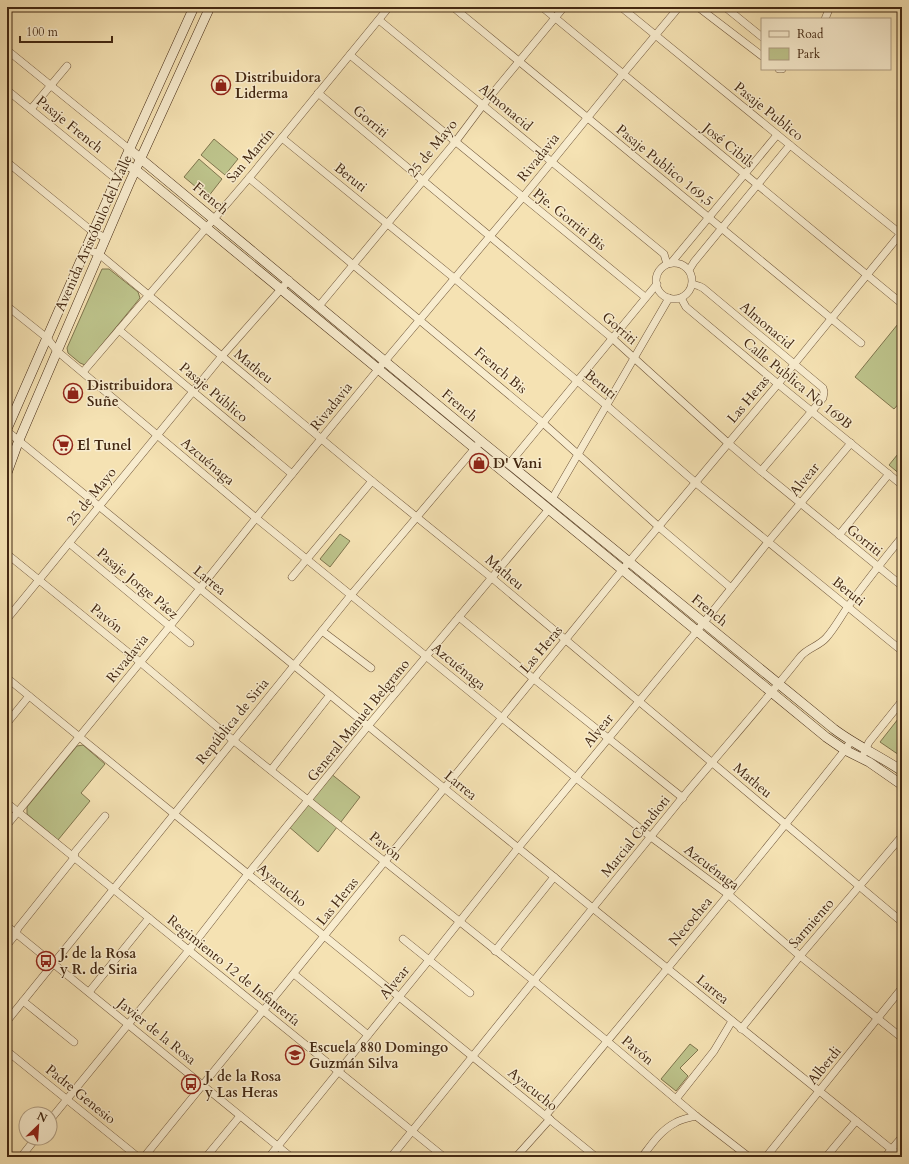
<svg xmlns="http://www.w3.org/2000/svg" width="909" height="1164" font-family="Cardo,serif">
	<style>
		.green { fill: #bdc38b; stroke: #80764e }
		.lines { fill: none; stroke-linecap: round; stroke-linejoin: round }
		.street-casing { stroke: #70563a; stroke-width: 8 }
		.secondary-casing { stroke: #432812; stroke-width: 10 }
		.street { stroke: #f8ecce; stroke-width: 7 }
		.secondary { stroke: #f8ecce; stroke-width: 9 }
		.labels { text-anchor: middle; stroke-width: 3; stroke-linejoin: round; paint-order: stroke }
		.poi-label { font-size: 14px; font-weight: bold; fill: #432812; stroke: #f8ecce; text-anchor: start }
		.street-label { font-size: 14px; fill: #432812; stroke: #f8ecce }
	</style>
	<rect width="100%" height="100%" fill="#f5e2b3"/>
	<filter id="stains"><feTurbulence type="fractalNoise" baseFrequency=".005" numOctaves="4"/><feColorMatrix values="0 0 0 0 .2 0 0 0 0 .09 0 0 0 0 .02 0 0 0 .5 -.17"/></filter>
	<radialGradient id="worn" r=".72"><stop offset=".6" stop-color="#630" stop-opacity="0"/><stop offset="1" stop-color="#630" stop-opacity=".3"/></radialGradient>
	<!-- green -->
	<g class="green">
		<path d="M214,139L238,159L225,175L201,155Z"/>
		<path d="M199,159L222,179L208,197L184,177Z"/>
		<path d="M102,269H109L138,292L140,298L85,365L80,363L68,353L67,348Z"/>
		<path d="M902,319V400L894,409L855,377Z"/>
		<path d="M902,449V476L889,465Z"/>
		<path d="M340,534L350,541L330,567L320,559Z"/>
		<path d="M902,714V757L880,742Z"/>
		<path d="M83,745L105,764L81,793L90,801L58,840L27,814V807L77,746Z"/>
		<path d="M330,773L360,797L318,852L288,826Z"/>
		<path d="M690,1044L698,1050L680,1068L688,1076L676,1091L661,1079Z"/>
	</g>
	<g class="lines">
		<defs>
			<g id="street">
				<path d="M453,7L861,343"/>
				<path d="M542,7L901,303"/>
				<path d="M621,7L790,145L902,235"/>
				<path d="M698,7L762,56"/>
				<path d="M725,7L762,37"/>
				<path d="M825,19L830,7"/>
				<path d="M379,20L664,254L667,264"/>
				<path d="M7,50L129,149"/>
				<path d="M350,55L645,297"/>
				<path d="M779,69H782"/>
				<path d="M7,90L116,179"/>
				<path d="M318,93L612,338L728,443L761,471L902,586"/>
				<path d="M31,109L67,66"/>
				<path d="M282,138L454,278L606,405L696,483L902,651"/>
				<path d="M7,162L93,232L106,238"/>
				<path d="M249,178L543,423L659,527L731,588"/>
				<path d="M86,249L99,254L372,481L492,578L902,922"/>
				<path d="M671,263L777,135"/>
				<circle cx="674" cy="281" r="18"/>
				<path d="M689,270L694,262L790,145"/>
				<path d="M692,284L699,286L703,288L823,388L824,392L823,398L761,471"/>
				<path d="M681,298L686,307L778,384L902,485"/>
				<path d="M7,306L47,338L57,351L256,518L576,778L651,837L729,895L800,956L902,1038"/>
				<path d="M319,306L456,141L483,105L564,7"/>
				<path d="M119,330L292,474"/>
				<path d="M83,372L249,178L389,7"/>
				<path d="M7,431L444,788L901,1157"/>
				<path d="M509,464L657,284"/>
				<path d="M552,499L669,298"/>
				<path d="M839,535L889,474"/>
				<path d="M69,543L190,643"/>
				<path d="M7,554L140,662L234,741L534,981L607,1041L696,1116L749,1157"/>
				<path d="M292,577L372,481"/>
				<path d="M459,617L534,679L683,798"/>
				<path d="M7,619L222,356L289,280"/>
				<path d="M322,631L371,668"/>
				<path d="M7,678L596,1157"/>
				<path d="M7,723L29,696"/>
				<path d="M864,753L869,742L902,701"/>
				<path d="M271,770L330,695"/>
				<path d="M7,803L444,1157"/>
				<path d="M7,825L170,626L256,518L385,361L523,197L623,74L679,7"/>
				<path d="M7,926L291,1157"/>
				<path d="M403,939L470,993"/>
				<path d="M7,945L16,934L18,928L74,858L75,852L105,816"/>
				<path d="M495,951L554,877"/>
				<path d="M294,974L368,1035"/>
				<path d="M89,992L149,918"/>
				<path d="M23,1001L74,1042"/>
				<path d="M7,1021L351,595L481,441"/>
				<path d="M741,1029L800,956L902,836"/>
				<path d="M7,1051L138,1157"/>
				<path d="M676,1099L714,1051L732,1021"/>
				<path d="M546,1115C646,994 747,874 845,750L851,741"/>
				<path d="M50,1120L189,950L248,874L368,726L549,509"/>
				<path d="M21,1157L36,1138"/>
				<path d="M144,1157L623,569L778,384L902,232"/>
				<path d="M206,1157L240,1116"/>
				<path d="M269,1157L429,960L518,848L697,631L768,542L851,443"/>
				<path d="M391,1157C488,1037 585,917 682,798C722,750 763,704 801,656C808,648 819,646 826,638C835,628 841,616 849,605C866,582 884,559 902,537"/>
				<path d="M516,1157L550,1119"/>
				<path d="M642,1157C651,1145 661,1130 675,1123C681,1119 689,1118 696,1116"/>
				<path d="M766,1157L902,988"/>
				<path d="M826,1157L856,1121"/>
				<path d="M885,1157L902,1137"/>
			</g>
			<g id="secondary">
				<path d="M129,149L481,441L834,729C855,745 880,756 902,771"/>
				<path d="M123,163L136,170L826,737L845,750L869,762L902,785"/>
				<path d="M7,429L126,157L194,7"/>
				<path d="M7,473L19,440L129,184L210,7"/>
			</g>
		</defs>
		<!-- street casing -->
		<use href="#street" class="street-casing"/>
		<!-- secondary casing -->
		<use href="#secondary" class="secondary-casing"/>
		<!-- street -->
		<use href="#street" class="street"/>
		<!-- secondary -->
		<use href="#secondary" class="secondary"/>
	</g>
	<!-- icons -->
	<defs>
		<symbol id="shop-ring" viewBox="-11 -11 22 22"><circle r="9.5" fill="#f8ecce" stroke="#8f2418" stroke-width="1.5"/><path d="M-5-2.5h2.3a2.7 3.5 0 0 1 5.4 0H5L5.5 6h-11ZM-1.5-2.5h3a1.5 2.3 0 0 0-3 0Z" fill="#8f2418"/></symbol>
		<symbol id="supermarket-ring" viewBox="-11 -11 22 22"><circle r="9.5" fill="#f8ecce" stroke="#8f2418" stroke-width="1.5"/><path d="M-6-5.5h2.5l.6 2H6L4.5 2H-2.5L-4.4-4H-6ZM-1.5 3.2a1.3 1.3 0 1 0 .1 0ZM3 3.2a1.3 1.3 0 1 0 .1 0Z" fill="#8f2418"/></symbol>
		<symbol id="bus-ring" viewBox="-11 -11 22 22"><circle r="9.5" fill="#f8ecce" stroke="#8f2418" stroke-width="1.5"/><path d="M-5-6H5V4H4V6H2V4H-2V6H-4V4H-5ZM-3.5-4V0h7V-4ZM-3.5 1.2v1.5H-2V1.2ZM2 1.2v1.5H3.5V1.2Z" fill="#8f2418"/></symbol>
		<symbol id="school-ring" viewBox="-11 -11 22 22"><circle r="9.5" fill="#f8ecce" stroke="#8f2418" stroke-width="1.5"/><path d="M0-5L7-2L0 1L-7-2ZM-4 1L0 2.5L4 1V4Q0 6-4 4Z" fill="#8f2418"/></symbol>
	</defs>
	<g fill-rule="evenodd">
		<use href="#shop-ring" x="210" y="74" width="22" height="22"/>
		<use href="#shop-ring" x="62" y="382" width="22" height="22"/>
		<use href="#supermarket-ring" x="52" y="434" width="22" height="22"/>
		<use href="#shop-ring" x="468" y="452" width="22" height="22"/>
		<use href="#bus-ring" x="35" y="950" width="22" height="22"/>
		<use href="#school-ring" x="284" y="1044" width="22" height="22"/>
		<use href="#bus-ring" x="180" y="1073" width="22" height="22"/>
	</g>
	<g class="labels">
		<!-- poi labels -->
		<g class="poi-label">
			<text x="235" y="82">Distribuidora<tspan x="235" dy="16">Liderma</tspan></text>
			<text x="87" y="390">Distribuidora<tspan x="87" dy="16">Suñe</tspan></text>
			<text x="77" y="450">El Tunel</text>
			<text x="493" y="468">D' Vani</text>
			<text x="60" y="958">J. de la Rosa<tspan x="60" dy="16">y R. de Siria</tspan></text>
			<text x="309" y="1052">Escuela 880 Domingo<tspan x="309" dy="16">Guzmán Silva</tspan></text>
			<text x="205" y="1081">J. de la Rosa<tspan x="205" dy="16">y Las Heras</tspan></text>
		</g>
		<!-- street labels -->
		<g class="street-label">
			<text transform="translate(506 107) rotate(40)" y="5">Almonacid</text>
			<text transform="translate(769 111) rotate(39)" y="5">Pasaje Publico</text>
			<text transform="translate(371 121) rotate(40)" y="5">Gorriti</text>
			<text transform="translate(70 124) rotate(39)" y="5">Pasaje French</text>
			<text transform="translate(729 145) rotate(39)" y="5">José Cibils</text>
			<text transform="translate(432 148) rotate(-51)" y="5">25 de Mayo</text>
			<text transform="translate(250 155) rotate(-50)" y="5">San Martín</text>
			<text transform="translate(538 157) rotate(-51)" y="5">Rivadavia</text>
			<text transform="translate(665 165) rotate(39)" y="5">Pasaje Publico 169,5</text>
			<text transform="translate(351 177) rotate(39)" y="5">Beruti</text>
			<text transform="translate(211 198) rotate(40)" y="5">French</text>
			<text transform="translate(570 219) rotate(39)" y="5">Pje. Gorriti Bis</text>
			<text transform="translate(93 233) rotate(-66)" y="5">Avenida Aristóbulo del Valle</text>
			<text transform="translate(767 325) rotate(40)" y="5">Almonacid</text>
			<text transform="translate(620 328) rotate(41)" y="5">Gorriti</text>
			<text transform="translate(254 366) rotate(39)" y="5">Matheu</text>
			<text transform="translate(501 370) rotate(40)" y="5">French Bis</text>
			<text transform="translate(798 383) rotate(39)" y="5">Calle Publica No 169B</text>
			<text transform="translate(601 384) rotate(40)" y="5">Beruti</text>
			<text transform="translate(214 392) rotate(40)" y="5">Pasaje Público</text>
			<text transform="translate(748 399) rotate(-50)" y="5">Las Heras</text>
			<text transform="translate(460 405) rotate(40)" y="5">French</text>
			<text transform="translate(331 406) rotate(-51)" y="5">Rivadavia</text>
			<text transform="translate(208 461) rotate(40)" y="5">Azcuénaga</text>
			<text transform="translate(804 479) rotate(-51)" y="5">Alvear</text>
			<text transform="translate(91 496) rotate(-51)" y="5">25 de Mayo</text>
			<text transform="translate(865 540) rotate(39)" y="5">Gorriti</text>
			<text transform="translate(505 572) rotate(40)" y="5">Matheu</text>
			<text transform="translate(210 580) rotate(39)" y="5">Larrea</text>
			<text transform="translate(138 583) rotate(40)" y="5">Pasaje Jorge Páez</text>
			<text transform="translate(849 591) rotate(39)" y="5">Beruti</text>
			<text transform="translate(710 610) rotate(39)" y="5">French</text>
			<text transform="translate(107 618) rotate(39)" y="5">Pavón</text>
			<text transform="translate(541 649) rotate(-50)" y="5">Las Heras</text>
			<text transform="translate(127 658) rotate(-51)" y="5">Rivadavia</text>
			<text transform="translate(459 666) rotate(39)" y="5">Azcuénaga</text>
			<text transform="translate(358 720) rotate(-51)" y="5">General Manuel Belgrano</text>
			<text transform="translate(232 721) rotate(-51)" y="5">República de Siria</text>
			<text transform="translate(598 730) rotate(-51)" y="5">Alvear</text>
			<text transform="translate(753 780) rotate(40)" y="5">Matheu</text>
			<text transform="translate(461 785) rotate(39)" y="5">Larrea</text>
			<text transform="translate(635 836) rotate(-51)" y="5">Marcial Candioti</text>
			<text transform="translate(386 846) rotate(39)" y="5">Pavón</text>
			<text transform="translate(712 867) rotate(37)" y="5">Azcuénaga</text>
			<text transform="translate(282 885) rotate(39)" y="5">Ayacucho</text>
			<text transform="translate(337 901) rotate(-51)" y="5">Las Heras</text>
			<text transform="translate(690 921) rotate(-50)" y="5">Necochea</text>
			<text transform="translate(811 923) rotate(-49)" y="5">Sarmiento</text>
			<text transform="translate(234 970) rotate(39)" y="5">Regimiento 12 de Infantería</text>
			<text transform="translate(394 982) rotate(-51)" y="5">Alvear</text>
			<text transform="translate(713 989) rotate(39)" y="5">Larrea</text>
			<text transform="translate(157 1031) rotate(39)" y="5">Javier de la Rosa</text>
			<text transform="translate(638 1050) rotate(40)" y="5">Pavón</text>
			<text transform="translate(824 1065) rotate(-51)" y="5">Alberdi</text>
			<text transform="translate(533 1089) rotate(39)" y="5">Ayacucho</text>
			<text transform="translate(81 1094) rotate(39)" y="5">Padre Genesio</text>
		</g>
	</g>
	<!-- margin -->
	<rect width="909" height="1164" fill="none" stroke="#f5e2b3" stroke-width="24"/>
	<rect x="8" y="8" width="893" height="1148" fill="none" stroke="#432812" stroke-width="2"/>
	<rect x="12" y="12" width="885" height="1140" fill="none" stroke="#432812"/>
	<!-- legend -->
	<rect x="761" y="18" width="130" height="52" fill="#f8ecce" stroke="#b09e83"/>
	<rect x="769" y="31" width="20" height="6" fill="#f8ecce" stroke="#b09e83"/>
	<text x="797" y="38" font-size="12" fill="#432812">Road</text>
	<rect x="769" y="48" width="20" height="12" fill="#bdc38b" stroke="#b09e83"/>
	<text x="797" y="58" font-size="12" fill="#432812">Park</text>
	<!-- north arrow -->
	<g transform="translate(38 1126) rotate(25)"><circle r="19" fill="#f8ecce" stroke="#b09e83"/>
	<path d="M0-3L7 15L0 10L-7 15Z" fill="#8f2418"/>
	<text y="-6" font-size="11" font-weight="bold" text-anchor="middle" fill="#432812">N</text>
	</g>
	<!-- scale -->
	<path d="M20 36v6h92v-6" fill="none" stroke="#432812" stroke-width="2"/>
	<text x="26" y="36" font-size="12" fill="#432812" stroke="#f8ecce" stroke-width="3" paint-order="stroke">100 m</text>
	<rect width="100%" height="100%" filter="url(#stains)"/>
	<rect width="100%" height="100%" fill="url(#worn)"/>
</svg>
